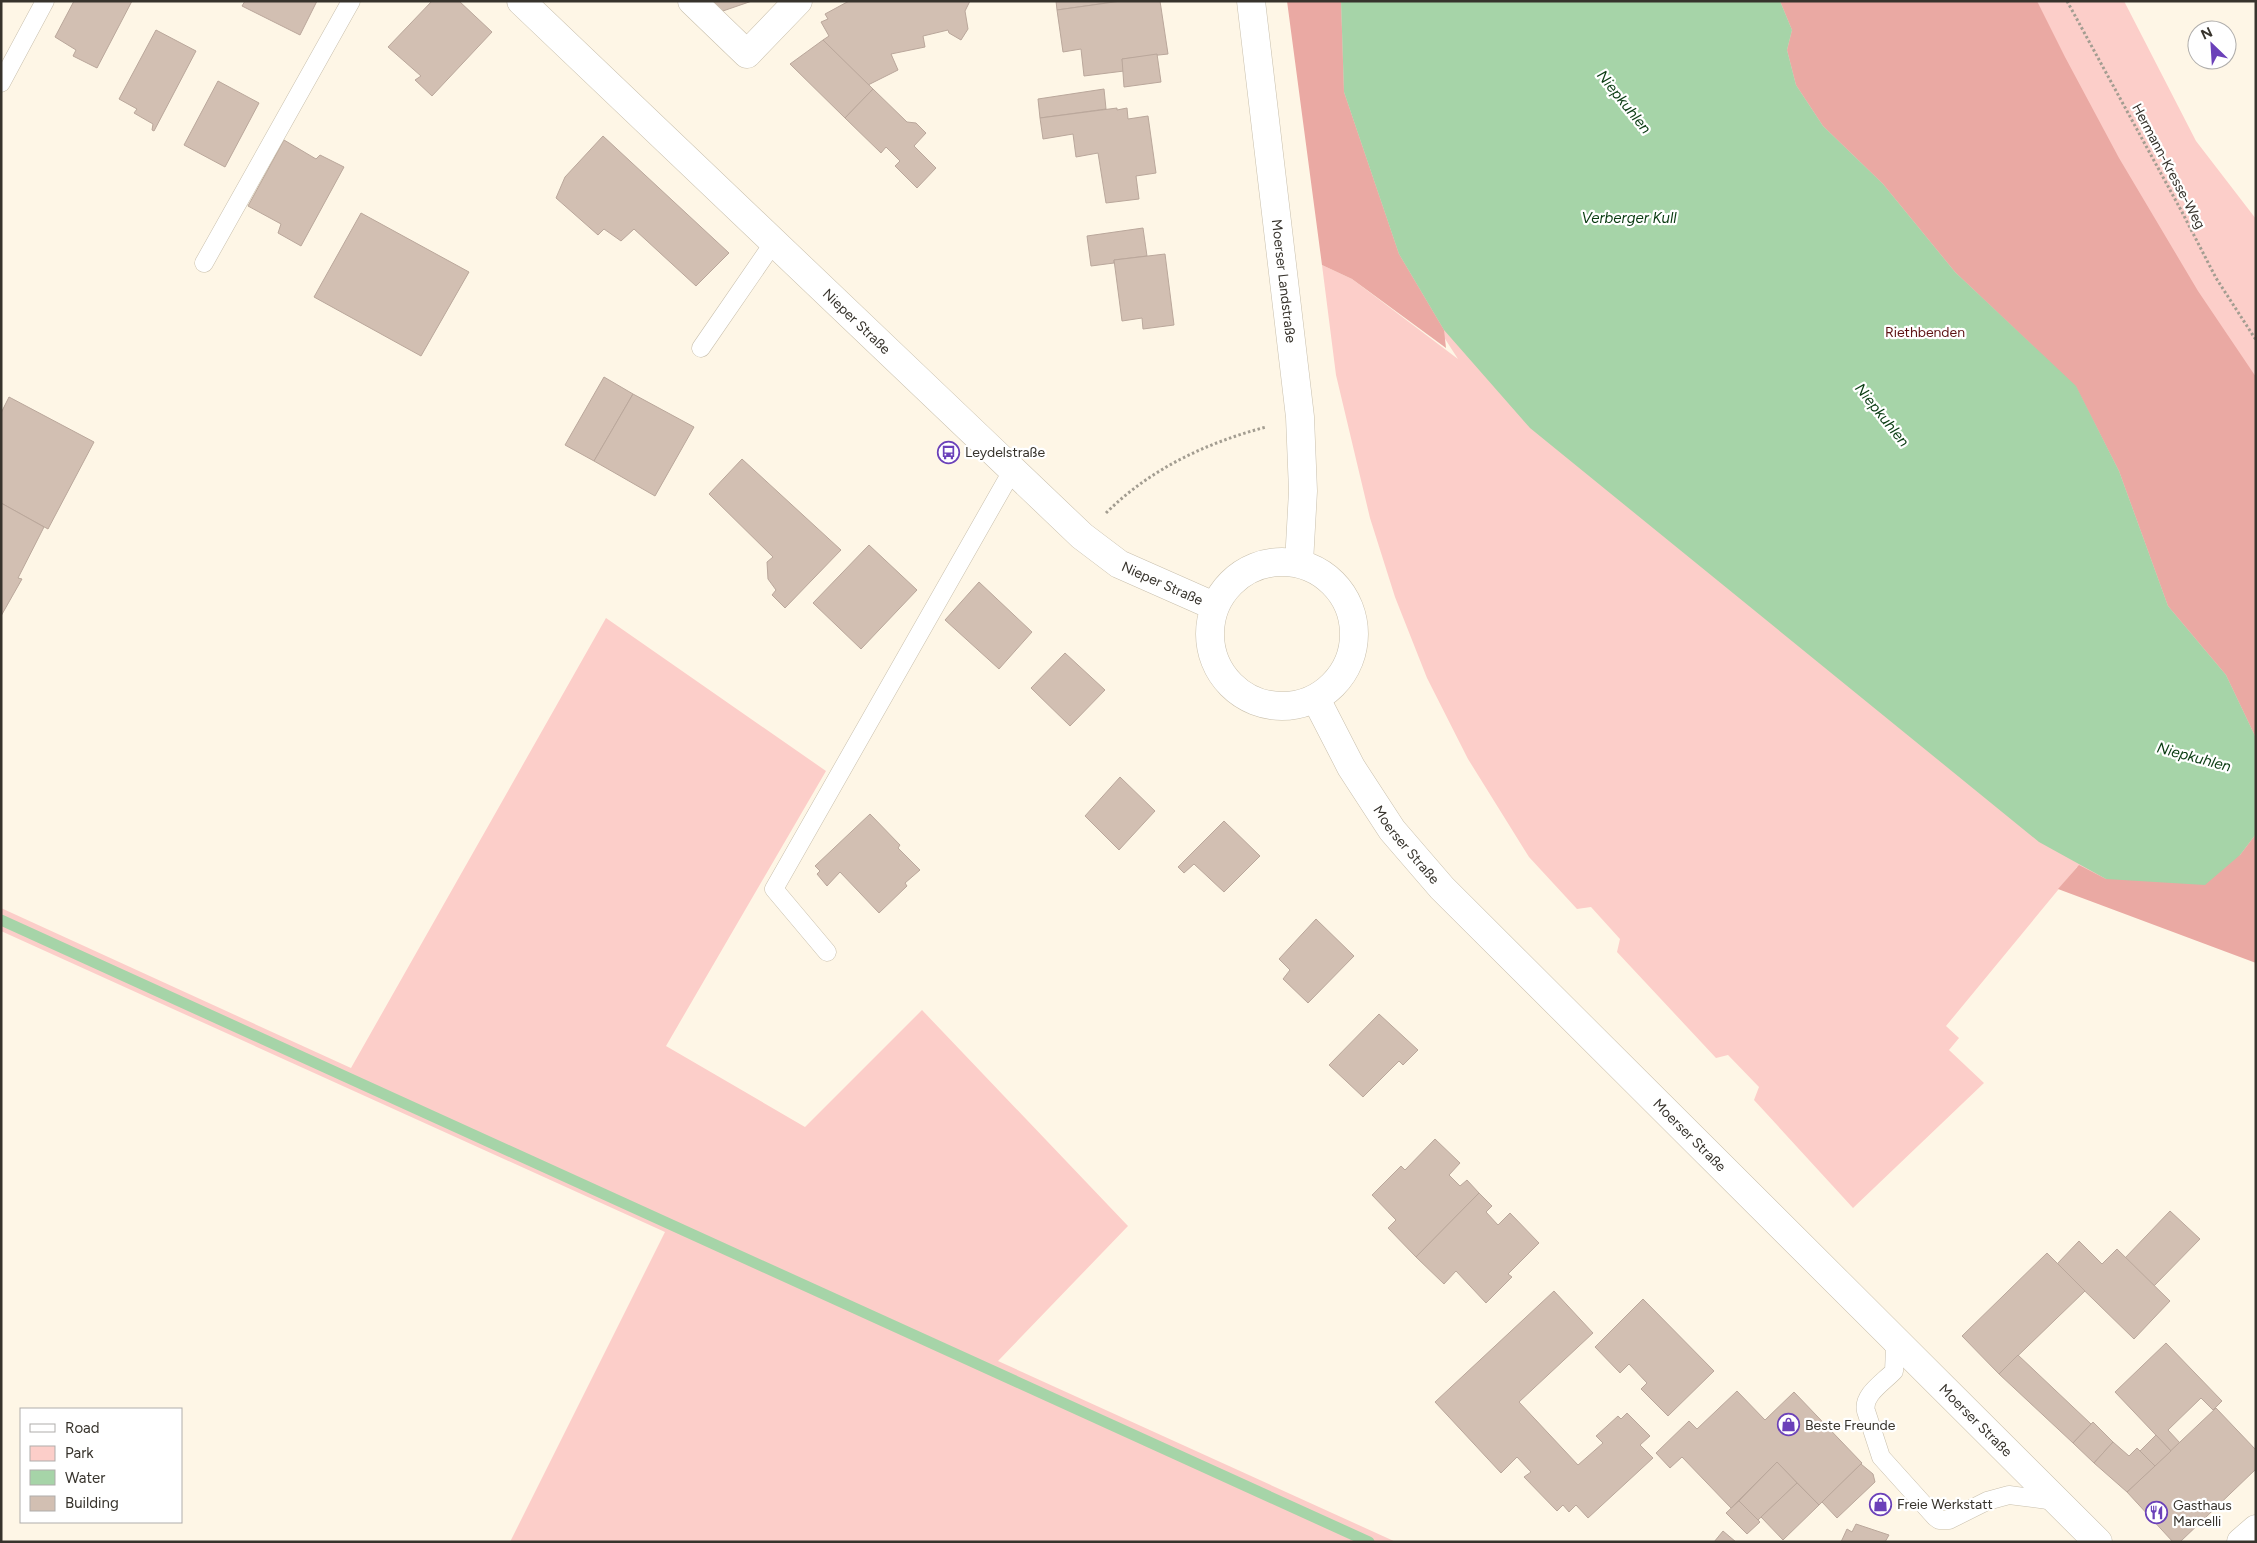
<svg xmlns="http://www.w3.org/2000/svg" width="2257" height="1543" font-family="Figtree,sans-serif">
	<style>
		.green { fill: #fccec9 }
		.forest { fill: #eaa9a3 }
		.water { fill: #a6d4a8 }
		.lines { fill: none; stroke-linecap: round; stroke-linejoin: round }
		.stream { stroke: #a6d4a8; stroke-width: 11 }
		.building { fill: #d2bfb2; stroke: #baa79b }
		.lane-casing { stroke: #c8bfac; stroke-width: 19 }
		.street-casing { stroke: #c8bfac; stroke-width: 29 }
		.secondary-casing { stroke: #c8bfac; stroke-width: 29 }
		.path { stroke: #a39d91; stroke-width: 3; stroke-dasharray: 2.5 2.5; stroke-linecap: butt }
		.lane { stroke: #fff; stroke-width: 18 }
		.street { stroke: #fff; stroke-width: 28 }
		.secondary { stroke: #fff; stroke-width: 28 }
		.labels { text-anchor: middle; stroke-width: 4.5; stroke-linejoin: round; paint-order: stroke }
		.street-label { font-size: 14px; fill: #37332c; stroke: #fff }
		.park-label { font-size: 14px; fill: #5e1314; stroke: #fff }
		.poi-label { font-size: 14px; fill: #37332c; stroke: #fff; text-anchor: start }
		.water-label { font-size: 15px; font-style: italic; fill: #093b11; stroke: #fff }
	</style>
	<rect width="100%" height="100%" fill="#fef6e6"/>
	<!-- green -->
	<g class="green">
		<path d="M1333,1H2124L2196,141L2256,219V943L2114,884L2077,867L1946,1026L1959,1038L1949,1050L1984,1083L1853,1208L1754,1100L1759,1087L1728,1055L1716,1058L1617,952L1620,939L1591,907L1577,909L1529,857L1468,759L1427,678L1395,597L1370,518L1336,375L1322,265L1352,279L1458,359L1369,221L1336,78Z"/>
		<path d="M606,618L826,771L666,1046L805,1127L922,1010L1128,1226L998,1361L1396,1542H510L665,1232L1,931V908L351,1068Z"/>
	</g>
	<!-- forest -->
	<g class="forest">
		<path d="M1287,1H1341L1344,92L1399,254L1444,330L1446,348L1352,279L1322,265Z"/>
		<path d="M1780,1H2037L2065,57L2119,158L2198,291L2256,377V738L2226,675L2168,606L2119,471L2076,387L1955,272L1883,184L1823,126L1796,85L1787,50L1792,30Z"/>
		<path d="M2256,834V963L2058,889L2079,865L2106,879L2240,855Z"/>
	</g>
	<!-- water -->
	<path class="water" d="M1341,1H1780L1792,30L1787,50L1796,85L1823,126L1883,184L1955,272L2076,386L2119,471L2168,606L2226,675L2256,738V834L2240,855L2205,885L2106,879L2039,842L1530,428L1444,330L1399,254L1344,92Z"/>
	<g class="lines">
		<!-- stream -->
		<path class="stream" d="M1,920L1369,1542"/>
	</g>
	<!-- building -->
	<g class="building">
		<path d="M74,1H132L97,68L73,56L76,50L55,37Z"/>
		<path d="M245,1H317L300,35L242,6Z"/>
		<path d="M432,1H459L492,32L432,96L415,80L421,76L388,47Z"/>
		<path d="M713,1H752L717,13Z"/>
		<path d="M849,1H970L965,11L968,29L961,40L949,33L948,30L923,36L925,47L891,54L898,70L868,85L823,40L829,36L821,22L828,19L825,14Z"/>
		<path d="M1056,1H1121L1057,10Z"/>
		<path d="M1121,1H1160L1168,54L1122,59L1124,71L1084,76L1081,49L1063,52L1057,10Z"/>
		<path d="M156,30L196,51L154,131L152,130L153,124L134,113L137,109L119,99Z"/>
		<path d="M823,40L873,89L845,118L790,64Z"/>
		<path d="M1157,54L1161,82L1124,87L1122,59Z"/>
		<path d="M218,81L259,103L225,167L184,145Z"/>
		<path d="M873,89L907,122L916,123L926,133L914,146L936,168L917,188L895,166L900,161L886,147L881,153L845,118Z"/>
		<path d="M1104,89L1106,109L1040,118L1038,99Z"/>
		<path d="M1117,108V110L1127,108L1128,119L1148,116L1156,173L1136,176L1139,199L1106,203L1098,153L1076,157L1073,134L1043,139L1040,118Z"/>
		<path d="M603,136L729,253L696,286L634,229L621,241L604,229L598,235L556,198L565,177Z"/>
		<path d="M284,140L316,159L320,155L344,167L301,246L278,233L281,224L248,206Z"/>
		<path d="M361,213L469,272L421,356L314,297Z"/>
		<path d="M1143,228L1147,256L1114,260V263L1091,266L1087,236Z"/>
		<path d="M1165,254L1174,325L1143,329L1142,318L1122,321L1114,260Z"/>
		<path d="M604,377L633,394L594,461L565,445Z"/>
		<path d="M633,394L694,427L655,496L594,461Z"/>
		<path d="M9,397L94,442L48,529L1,503V413Z"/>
		<path d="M742,459L841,550L785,608L772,595L776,590L768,579L767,562L773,557L709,494Z"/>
		<path d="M1,503L44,527L18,578L22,579L1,616Z"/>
		<path d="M869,545L917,590L861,649L813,603Z"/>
		<path d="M979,582L1032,632L999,669L945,620Z"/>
		<path d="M1065,653L1105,690L1070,726L1031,688Z"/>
		<path d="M1120,777L1155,811L1119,850L1085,816Z"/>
		<path d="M870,814L900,845L898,848L920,870L905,883L907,886L879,913L840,872L827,886L817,874L820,871L815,866Z"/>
		<path d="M1224,821L1260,856L1224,892L1194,864L1184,873L1178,867Z"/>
		<path d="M1316,919L1354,956L1308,1003L1283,979L1290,970L1279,959Z"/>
		<path d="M1379,1014L1418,1050L1403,1065L1399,1061L1363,1097L1329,1065Z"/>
		<path d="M1435,1139L1460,1163L1449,1175L1460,1186L1467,1180L1479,1193L1416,1257L1388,1228L1396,1220L1372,1195L1401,1166L1405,1170Z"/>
		<path d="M1479,1193L1492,1206L1486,1212L1498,1225L1510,1213L1539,1243L1508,1274L1512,1277L1486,1303L1456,1271L1444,1284L1416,1257Z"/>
		<path d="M2170,1211L2200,1239L2154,1286L2125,1258Z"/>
		<path d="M2079,1241L2102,1264L2117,1249L2170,1301L2134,1339L2057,1264Z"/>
		<path d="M2047,1253L2085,1291L1999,1374L1962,1336Z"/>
		<path d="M1554,1291L1593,1333L1519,1402L1578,1465L1603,1443L1596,1436L1618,1416L1621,1419L1627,1413L1650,1436L1640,1445L1653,1458L1588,1518L1576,1505L1569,1512L1563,1505L1557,1511L1524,1477L1531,1472L1517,1457L1501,1473L1435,1402Z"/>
		<path d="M1643,1299L1714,1371L1668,1416L1641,1389L1647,1383L1629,1364L1620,1373L1595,1347Z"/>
		<path d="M2166,1343L2222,1401L2213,1410L2201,1398L2168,1430L2180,1443L2171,1451L2115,1392Z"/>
		<path d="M2018,1355L2091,1424L2073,1443L1999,1374Z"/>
		<path d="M1737,1391L1765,1420L1794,1392L1862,1463L1819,1505L1777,1462L1731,1508L1682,1457L1670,1468L1656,1453L1689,1421L1697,1429Z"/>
		<path d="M2216,1408L2256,1450V1469L2180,1542H2173L2127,1492Z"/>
		<path d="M2093,1422L2113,1442L2094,1463L2073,1443Z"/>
		<path d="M2156,1435L2171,1451L2155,1466L2140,1451Z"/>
		<path d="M2113,1442L2129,1456L2137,1448L2155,1466L2127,1492L2094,1463Z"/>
		<path d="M1777,1462L1797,1483L1758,1520L1739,1501Z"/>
		<path d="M1861,1464L1873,1474L1875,1482L1837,1518L1822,1502Z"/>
		<path d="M1797,1483L1819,1505L1783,1540L1761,1517Z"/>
		<path d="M1739,1501L1760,1522L1747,1534L1726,1513Z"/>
		<path d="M1856,1524L1889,1535L1885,1542H1841L1847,1529L1852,1532Z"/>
		<path d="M1723,1531L1736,1542H1714Z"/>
	</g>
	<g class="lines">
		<defs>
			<g id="lane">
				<path d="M1,83L45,1"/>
				<path d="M204,263L351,1"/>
				<path d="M701,348L774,242"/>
				<path d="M827,952L774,889L1012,471"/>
				<path d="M1889,1337L1895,1349L1894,1371C1884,1382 1862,1395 1866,1411L1881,1457L1935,1517L1939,1520H1949L1987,1501L2009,1495L2048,1500L2057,1504"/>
			</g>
			<g id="street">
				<path d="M692,1L747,54L798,1"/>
				<path d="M2241,1542L2256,1529"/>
			</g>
			<g id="secondary">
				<path id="s1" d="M521,1L1082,536L1119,564L1214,606"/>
				<path id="s2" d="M1251,1L1300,417L1303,491L1299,563"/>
				<circle cx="1282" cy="634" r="72"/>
				<path id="s3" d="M1316,699L1351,767L1392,830L1442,888L2098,1542"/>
			</g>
		</defs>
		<!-- lane casing -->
		<use href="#lane" class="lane-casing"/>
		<!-- street casing -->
		<use href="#street" class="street-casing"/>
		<!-- secondary casing -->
		<use href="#secondary" class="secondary-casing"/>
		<!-- path -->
		<g class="path">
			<path d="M2067,1L2182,212L2216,278L2256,340"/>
			<path d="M1106,513C1150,469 1206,443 1266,427"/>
		</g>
		<!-- lane -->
		<use href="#lane" class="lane"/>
		<!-- street -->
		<use href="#street" class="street"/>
		<!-- secondary -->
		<use href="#secondary" class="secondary"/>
	</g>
	<!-- icons -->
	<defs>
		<symbol id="bus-ring" viewBox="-11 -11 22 22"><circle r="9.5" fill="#fff" stroke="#6b41b9" stroke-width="1.5"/><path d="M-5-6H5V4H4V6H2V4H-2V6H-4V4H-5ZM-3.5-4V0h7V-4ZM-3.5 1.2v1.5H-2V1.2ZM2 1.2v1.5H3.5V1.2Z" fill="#6b41b9"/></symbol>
		<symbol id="shop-ring" viewBox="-11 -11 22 22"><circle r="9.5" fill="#fff" stroke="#6b41b9" stroke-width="1.5"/><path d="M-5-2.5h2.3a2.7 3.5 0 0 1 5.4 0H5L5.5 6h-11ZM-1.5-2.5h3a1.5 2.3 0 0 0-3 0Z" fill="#6b41b9"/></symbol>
		<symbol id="restaurant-ring" viewBox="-11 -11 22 22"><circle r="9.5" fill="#fff" stroke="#6b41b9" stroke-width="1.5"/><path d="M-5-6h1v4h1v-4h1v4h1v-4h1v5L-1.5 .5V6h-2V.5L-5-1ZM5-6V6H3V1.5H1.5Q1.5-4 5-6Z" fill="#6b41b9"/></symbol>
	</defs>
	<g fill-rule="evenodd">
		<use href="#bus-ring" x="936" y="440" width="25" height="25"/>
		<use href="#shop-ring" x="1776" y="1412" width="25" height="25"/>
		<use href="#shop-ring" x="1868" y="1492" width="25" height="25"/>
		<use href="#restaurant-ring" x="2144" y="1500" width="25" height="25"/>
	</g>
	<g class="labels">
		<!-- street labels -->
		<g class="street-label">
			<text transform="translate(2169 166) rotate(62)" y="5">Hermann-Kresse-Weg</text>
			<text dy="5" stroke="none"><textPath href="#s2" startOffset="282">Moerser Landstraße</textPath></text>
			<text dy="5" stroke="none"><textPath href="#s1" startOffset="464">Nieper Straße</textPath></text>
			<text dy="5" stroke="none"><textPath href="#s1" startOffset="869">Nieper Straße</textPath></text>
			<text dy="5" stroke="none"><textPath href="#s3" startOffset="172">Moerser Straße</textPath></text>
			<text dy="5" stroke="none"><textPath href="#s3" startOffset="578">Moerser Straße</textPath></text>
			<text dy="5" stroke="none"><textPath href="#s3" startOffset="982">Moerser Straße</textPath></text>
		</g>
		<!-- park labels -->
		<g class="park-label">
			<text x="1925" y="337">Riethbenden</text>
		</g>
		<!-- poi labels -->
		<g class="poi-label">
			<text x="965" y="457">Leydelstraße</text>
			<text x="1805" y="1430">Beste Freunde</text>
			<text x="1897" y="1509">Freie Werkstatt</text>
			<text x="2173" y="1510">Gasthaus<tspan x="2173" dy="16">Marcelli</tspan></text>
		</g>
		<!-- water labels -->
		<g class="water-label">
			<text transform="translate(1624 102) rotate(51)" y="5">Niepkuhlen</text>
			<text x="1629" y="223">Verberger Kull</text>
			<text transform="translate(1882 415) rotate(51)" y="5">Niepkuhlen</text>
			<text transform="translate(2194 757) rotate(15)" y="5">Niepkuhlen</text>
		</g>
	</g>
	<!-- border -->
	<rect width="2257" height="1543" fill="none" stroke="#37332c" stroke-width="5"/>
	<!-- legend -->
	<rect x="20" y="1408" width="162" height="115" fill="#ffffff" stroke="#afadab"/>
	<rect x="30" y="1424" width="25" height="8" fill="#ffffff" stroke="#afadab"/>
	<text x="65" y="1433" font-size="15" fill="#37332c">Road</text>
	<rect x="30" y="1446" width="25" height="15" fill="#fccec9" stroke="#afadab"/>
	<text x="65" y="1458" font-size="15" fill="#37332c">Park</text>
	<rect x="30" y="1470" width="25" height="15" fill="#a6d4a8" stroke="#afadab"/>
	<text x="65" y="1483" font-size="15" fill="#37332c">Water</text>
	<rect x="30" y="1496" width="25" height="15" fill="#d2bfb2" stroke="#afadab"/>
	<text x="65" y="1508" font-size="15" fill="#37332c">Building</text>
	<!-- north arrow -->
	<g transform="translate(2212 45) rotate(335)"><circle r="24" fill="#ffffff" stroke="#afadab"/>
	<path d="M0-4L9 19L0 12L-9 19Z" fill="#6b41b9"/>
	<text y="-8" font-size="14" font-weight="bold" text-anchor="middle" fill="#37332c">N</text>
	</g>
</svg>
